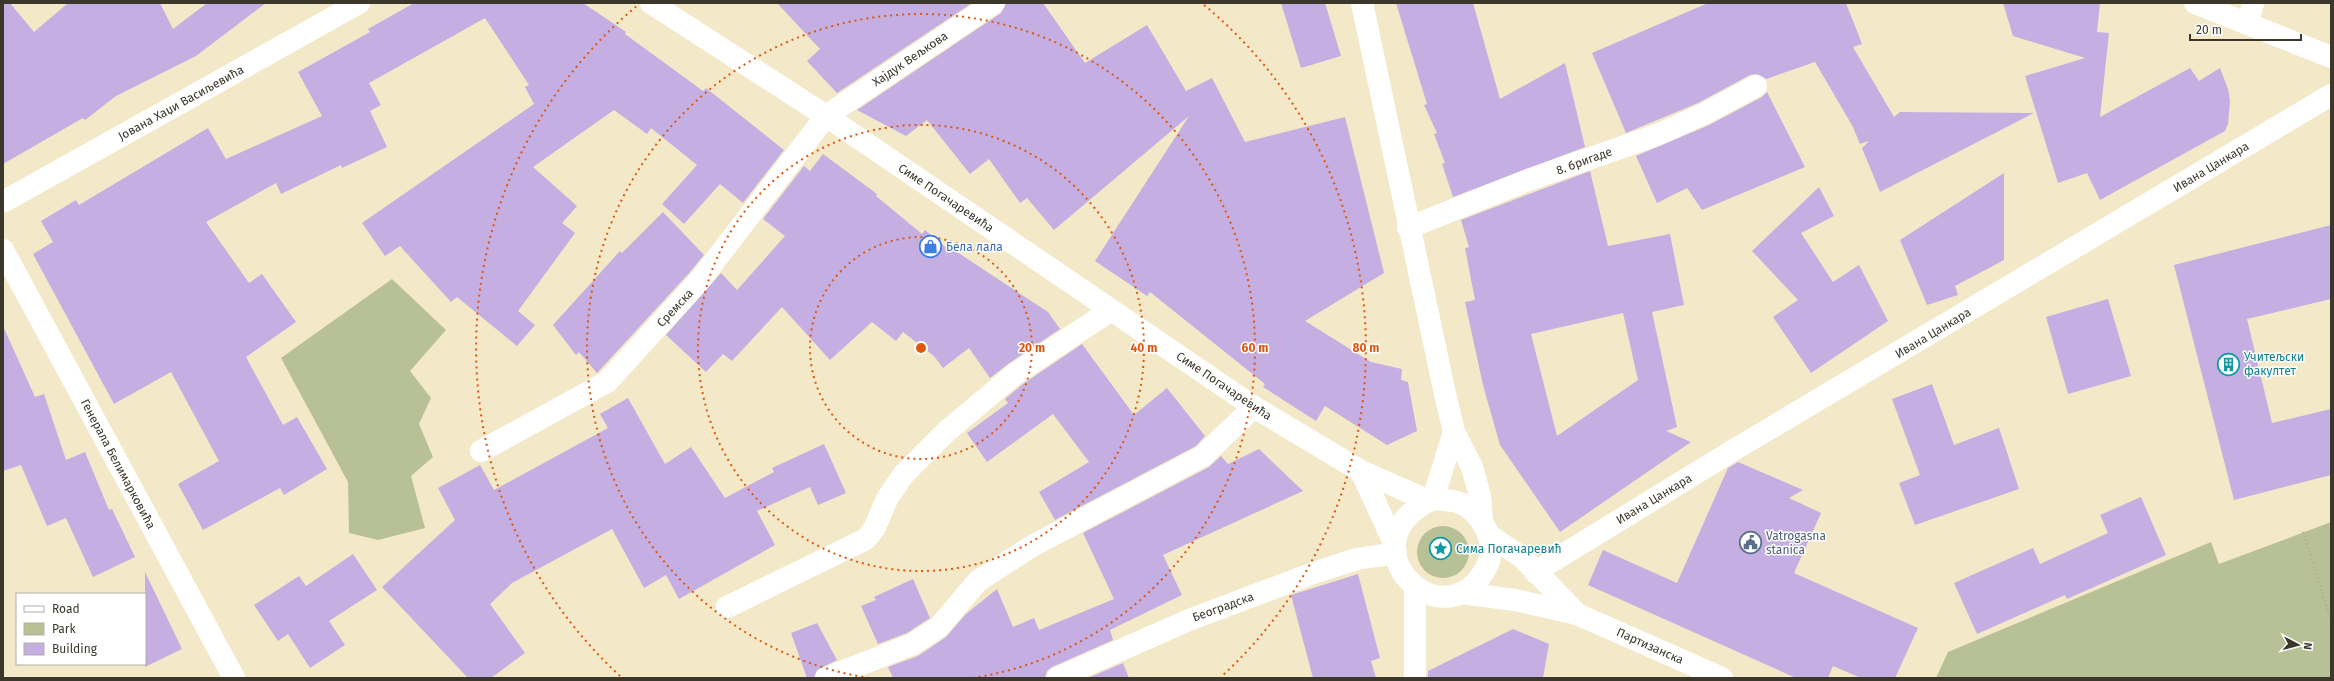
<svg xmlns="http://www.w3.org/2000/svg" width="2334" height="681" font-family="'Fira Sans',sans-serif">
	<style>
		.green { fill: #b8c195 }
		.building { fill: #c4aee2; fill-rule: evenodd }
		.lines { fill: none; stroke-linecap: round; stroke-linejoin: round }
		.path { stroke: #b1a990; stroke-width: 2.5; stroke-dasharray: 1 3; stroke-linecap: butt }
		.service { stroke: #fff; stroke-width: 22 }
		.minor { stroke: #fff; stroke-width: 22 }
		.tertiary { stroke: #fff; stroke-width: 22 }
		.secondary { stroke: #fff; stroke-width: 22 }
		.ring { fill: none; stroke: #df570e; stroke-width: 2; stroke-dasharray: 2 4 }
		.labels { text-anchor: middle; stroke-width: 3; stroke-linejoin: round; paint-order: stroke }
		.street-label { font-size: 12px; fill: #3b372b; stroke: #fff }
		.shop-label { font-size: 12px; fill: #366cbe; stroke: #fff; text-anchor: start }
		.culture-label { font-size: 12px; fill: #0d838f; stroke: #fff; text-anchor: start }
		.service-label { font-size: 12px; fill: #4e5e75; stroke: #fff; text-anchor: start }
		.centre { fill: #df570e; stroke: #fff; stroke-width: 2 }
		.ring-label { font-size: 12px; text-anchor: middle; font-weight: bold; fill: #df570e; stroke: #fff; stroke-width: 3; stroke-linejoin: round; paint-order: stroke }
	</style>
	<rect width="100%" height="100%" fill="#f3e9c9"/>
	<!-- green -->
	<g class="green">
		<path d="M392,279L446,330L410,371L431,398L419,424L433,457L411,476L425,528L378,540L349,533L348,482L281,358Z"/>
		<path d="M2331,522V678H1936L1948,652L2211,542L2219,564Z"/>
		<circle cx="1443" cy="552" r="26"/>
	</g>
	<!-- building -->
	<g class="building">
		<path d="M3,3H10L34,32L68,3H160L173,29L207,3H266L196,56L116,96L85,120L83,118L3,164Z"/>
		<path d="M414,3H583L626,32L625,34L703,91L706,88L784,150L743,203L720,184L684,224L662,204L697,165L651,128L647,134L614,110L533,167L577,206L562,223L575,233L518,311L535,325L517,346L457,297L451,302L400,246L385,256L362,223L534,104L525,87L529,85L485,18L369,83L381,105L370,111L387,147L342,168L341,165L281,194L276,183L206,222L249,283L262,274L296,322L246,357L283,425L297,417L327,469L284,495L280,488L203,530L178,484L219,461L171,372L114,404L33,254L53,242L41,221L76,200L79,205L208,128L226,159L322,116L298,72L370,32L368,29Z"/>
		<path d="M777,3H972L837,93L807,61L820,49Z"/>
		<path d="M1006,3H1043L1085,63L1147,25L1186,91L1212,78L1245,142L1345,117L1384,273L1305,321L1371,362L1402,369L1401,380L1408,382L1417,431L1387,445L1325,406L1316,421L1263,387L1265,384L1150,292L1147,296L1095,261L1189,116L1054,230L1027,198L1020,203L989,159L970,174L927,120L906,136L857,110L1001,13Z"/>
		<path d="M1281,3H1325L1341,56L1301,68Z"/>
		<path d="M1396,3H1473L1500,99L1565,63L1585,147L1453,197L1442,164L1445,163L1434,134L1437,133L1424,105L1427,104Z"/>
		<path d="M1708,3H1846L1862,44L1853,47L1894,117L1900,112L2034,113L1880,192L1862,148L1869,141L1860,144L1853,127L1815,62L1766,79L1757,74L1750,75L1698,103L1626,133L1592,53Z"/>
		<path d="M2003,3H2100L2097,32L2109,33L2100,117L2190,68L2199,81L2220,68L2228,89L2230,101L2228,124L2225,131L2100,200L2087,173L2058,183L2025,76L2085,58L2013,36Z"/>
		<path d="M1767,92L1805,167L1702,210L1687,188L1657,203L1636,156L1709,125L1762,97Z"/>
		<path d="M823,154L877,194L876,196L922,234L925,230L949,250L951,248L1048,312L1060,329L1008,364L990,378L969,348L943,368L934,356L903,332L896,341L872,322L830,360L782,307L732,361L723,354L706,372L666,335L721,273L737,290L785,236L763,219L804,166L810,171Z"/>
		<path d="M1590,171L1608,246L1670,234L1684,305L1652,312L1677,427L1666,431L1691,442L1560,532L1500,445L1483,385L1465,302L1475,300L1465,248L1469,247L1461,220ZM1623,313L1638,380L1557,436L1531,334Z"/>
		<path d="M2004,173V260L1955,286L1958,295L1927,305L1900,240Z"/>
		<path d="M1819,187L1834,216L1801,233L1833,282L1859,265L1888,321L1811,373L1773,317L1798,300L1752,251Z"/>
		<path d="M663,212L704,255L690,272L597,373L579,352L576,355L553,325L620,251L622,253Z"/>
		<path d="M2331,225V299L2247,319L2272,423L2331,409V475L2234,500L2174,265Z"/>
		<path d="M2108,299L2131,376L2068,394L2046,317Z"/>
		<path d="M3,326L35,397L44,394L66,460L85,452L109,510L112,509L135,557L93,577L66,518L47,526L21,465L3,471Z"/>
		<path d="M1082,344L1134,415L1167,388L1205,436L1196,446L1055,520L1039,492L1089,462L1053,414L987,462L967,433L1008,403L1005,399L1023,384Z"/>
		<path d="M1932,384L1954,445L1999,428L2019,489L1915,525L1899,483L1920,475L1892,399Z"/>
		<path d="M628,398L665,464L691,447L725,498L774,472L772,468L824,444L846,493L818,505L810,487L757,511L775,545L679,599L666,575L644,588L612,529L512,583L490,604L525,653L491,678H468L382,587L455,520L438,488L480,465L494,490L608,428L600,414Z"/>
		<path d="M1259,449L1303,491L1163,555L1182,595L1110,630L1113,640L1052,667L1047,671L1045,678H893L888,667L918,656L946,637L966,614L997,589L1013,627L1034,618L1039,630L1114,599L1083,533L1209,467L1221,456L1228,464Z"/>
		<path d="M1738,462L1803,490L1789,498L1821,513L1794,573L1918,628L1895,678H1861L1833,666L1828,678H1796L1588,585L1603,550L1677,583L1728,468Z"/>
		<path d="M2141,497L2166,555L2067,599L2065,595L1977,634L1954,583L2033,548L2040,564L2108,533L2100,515Z"/>
		<path d="M353,554L377,590L329,621L345,645L310,668L288,634L278,641L254,605L299,576L306,586Z"/>
		<path d="M145,572L182,649L145,667Z"/>
		<path d="M1358,574L1380,658L1371,661L1376,678H1313L1291,595Z"/>
		<path d="M913,579L930,618L907,633L878,644L861,606L876,600L874,597Z"/>
		<path d="M817,623L837,660L817,670L814,678H807L791,633Z"/>
		<path d="M1513,629L1549,644L1543,678H1428V671Z"/>
		<path d="M1123,663L1129,678H1088Z"/>
	</g>
	<g class="lines">
		<!-- path -->
		<path class="path" d="M2303,532L2331,620"/>
		<!-- service -->
		<g class="service">
			<path d="M2248,24L2253,3"/>
			<path d="M1408,228L1528,180L1657,135L1704,114L1756,86"/>
			<path d="M481,451L607,382L700,280L826,116"/>
			<path d="M727,607L866,539L874,529L888,497L904,474L946,432L1015,374L1111,310"/>
			<path d="M826,678L913,644L939,627L978,581L1032,546L1203,456L1254,407"/>
			<path d="M1057,678L1189,620L1316,572L1357,559L1396,553"/>
		</g>
		<!-- minor -->
		<g class="minor">
			<path d="M826,116L994,3"/>
			<path d="M3,250L234,678"/>
		</g>
		<!-- tertiary -->
		<g class="tertiary">
			<path d="M1362,3L1445,394L1454,432L1472,467L1480,496L1482,520"/>
			<path d="M2195,3L2331,57"/>
			<path d="M3,202L359,3"/>
			<path d="M1433,499L1454,432"/>
			<path d="M1535,572L1732,451L2331,95"/>
			<path d="M1415,678V588"/>
		</g>
		<!-- secondary -->
		<g class="secondary">
			<path d="M651,3L826,116L1254,407L1361,471L1429,501"/>
			<path d="M1361,471L1395,545"/>
			<path d="M1433,499C1440,500 1449,500 1457,502C1481,510 1499,542 1487,566C1445,649 1338,543 1433,499Z"/>
			<path d="M1489,535L1523,558L1577,614"/>
			<path d="M1461,593L1515,600L1577,614L1722,678"/>
		</g>
	</g>
	<!-- distance rings -->
	<g class="ring">
		<circle cx="921" cy="348" r="111"/>
		<circle cx="921" cy="348" r="223"/>
		<path d="M869 678A334 334 0 1 1 973 678"/>
		<path d="M620 676A445 445 0 0 1 638 5M1204 5A445 445 0 0 1 1222 676"/>
	</g>
	<!-- icons -->
	<defs>
		<symbol id="shop-ring" viewBox="-11 -11 22 22"><circle r="9.5" fill="#fff" stroke="#3f7fe0" stroke-width="1.5"/><path d="M-5-2.5h2.3a2.7 3.5 0 0 1 5.4 0H5L5.5 6h-11ZM-1.5-2.5h3a1.5 2.3 0 0 0-3 0Z" fill="#3f7fe0"/></symbol>
		<symbol id="building-ring" viewBox="-11 -11 22 22"><circle r="9.5" fill="#fff" stroke="#0f9aa8" stroke-width="1.5"/><path d="M-4-6H4V6H1V3H-1V6H-4ZM-2.5-4.3h1.7v1.8h-1.7ZM.8-4.3h1.7v1.8H.8ZM-2.5-1h1.7V.8h-1.7ZM.8-1h1.7V.8H.8Z" fill="#0f9aa8"/></symbol>
		<symbol id="civic-ring" viewBox="-11 -11 22 22"><circle r="9.5" fill="#fff" stroke="#5c6f8a" stroke-width="1.5"/><path d="M-.6-6.5H3V-4.5H.6V-3L4-1V1h2V6H-6V1h2V-1L-.6-3ZM-1.2 2.5V6h2.4V2.5Z" fill="#5c6f8a"/></symbol>
		<symbol id="sight-ring" viewBox="-11 -11 22 22"><circle r="9.5" fill="#fff" stroke="#0f9aa8" stroke-width="1.5"/><path d="M0-6L1.8-2.2L6-1.7L2.9 1.2L3.7 5.4L0 3.3L-3.7 5.4L-2.9 1.2L-6-1.7L-1.8-2.2Z" fill="#0f9aa8"/></symbol>
	</defs>
	<g fill-rule="evenodd">
		<use href="#shop-ring" x="918" y="234" width="25" height="25"/>
		<use href="#building-ring" x="2216" y="352" width="25" height="25"/>
		<use href="#civic-ring" x="1738" y="530" width="25" height="25"/>
		<use href="#sight-ring" x="1428" y="536" width="25" height="25"/>
	</g>
	<g class="labels">
		<!-- street labels -->
		<g class="street-label">
			<text transform="translate(910 59) rotate(-34)" y="4">Хајдук Вељкова</text>
			<text transform="translate(181 103) rotate(-29)" y="4">Јована Хаџи Васиљевића</text>
			<text transform="translate(1584 161) rotate(-20)" y="4">8. бригаде</text>
			<text transform="translate(2211 167) rotate(-31)" y="4">Ивана Цанкара</text>
			<text transform="translate(946 198) rotate(34)" y="4">Симе Погачаревића</text>
			<text transform="translate(675 308) rotate(-47)" y="4">Сремска</text>
			<text transform="translate(1933 333) rotate(-31)" y="4">Ивана Цанкара</text>
			<text transform="translate(1224 386) rotate(34)" y="4">Симе Погачаревића</text>
			<text transform="translate(118 464) rotate(62)" y="4">Генерала Белимарковића</text>
			<text transform="translate(1654 499) rotate(-31)" y="4">Ивана Цанкара</text>
			<text transform="translate(1223 607) rotate(-20)" y="4">Београдска</text>
			<text transform="translate(1650 646) rotate(24)" y="4">Партизанска</text>
		</g>
		<!-- shop labels -->
		<g class="shop-label">
			<text x="946" y="251">Бела лала</text>
		</g>
		<!-- culture labels -->
		<g class="culture-label">
			<text x="2244" y="361">Учитељски<tspan x="2244" dy="14">факултет</tspan></text>
			<text x="1456" y="553">Сима Погачаревић</text>
		</g>
		<!-- service labels -->
		<g class="service-label">
			<text x="1766" y="540">Vatrogasna<tspan x="1766" dy="14">stanica</tspan></text>
		</g>
	</g>
	<circle cx="921" cy="348" r="6" class="centre"/>
	<g class="ring-label">
		<text x="1032" y="352">20 m</text>
		<text x="1144" y="352">40 m</text>
		<text x="1255" y="352">60 m</text>
		<text x="1366" y="352">80 m</text>
	</g>
	<!-- border -->
	<rect width="2334" height="681" fill="none" stroke="#3b372b" stroke-width="8"/>
	<!-- legend -->
	<rect x="16" y="593" width="130" height="72" fill="#ffffff" stroke="#b1afaa"/>
	<rect x="24" y="606" width="20" height="6" fill="#ffffff" stroke="#b1afaa"/>
	<text x="52" y="613" font-size="12" fill="#3b372b">Road</text>
	<rect x="24" y="623" width="20" height="12" fill="#b8c195" stroke="#b1afaa"/>
	<text x="52" y="633" font-size="12" fill="#3b372b">Park</text>
	<rect x="24" y="643" width="20" height="12" fill="#c4aee2" stroke="#b1afaa"/>
	<text x="52" y="653" font-size="12" fill="#3b372b">Building</text>
	<!-- north arrow -->
	<g transform="translate(2298 645) rotate(97)" stroke="#ffffff" stroke-width="3" paint-order="stroke">
	<path d="M0-3L7 15L0 10L-7 15Z" fill="#3b372b"/>
	<text y="-6" font-size="11" font-weight="bold" text-anchor="middle" fill="#3b372b">N</text>
	</g>
	<!-- scale -->
	<path d="M2190 34v6h111v-6" fill="none" stroke="#3b372b" stroke-width="2"/>
	<text x="2196" y="34" font-size="12" fill="#3b372b" stroke="#ffffff" stroke-width="3" paint-order="stroke">20 m</text>
</svg>
